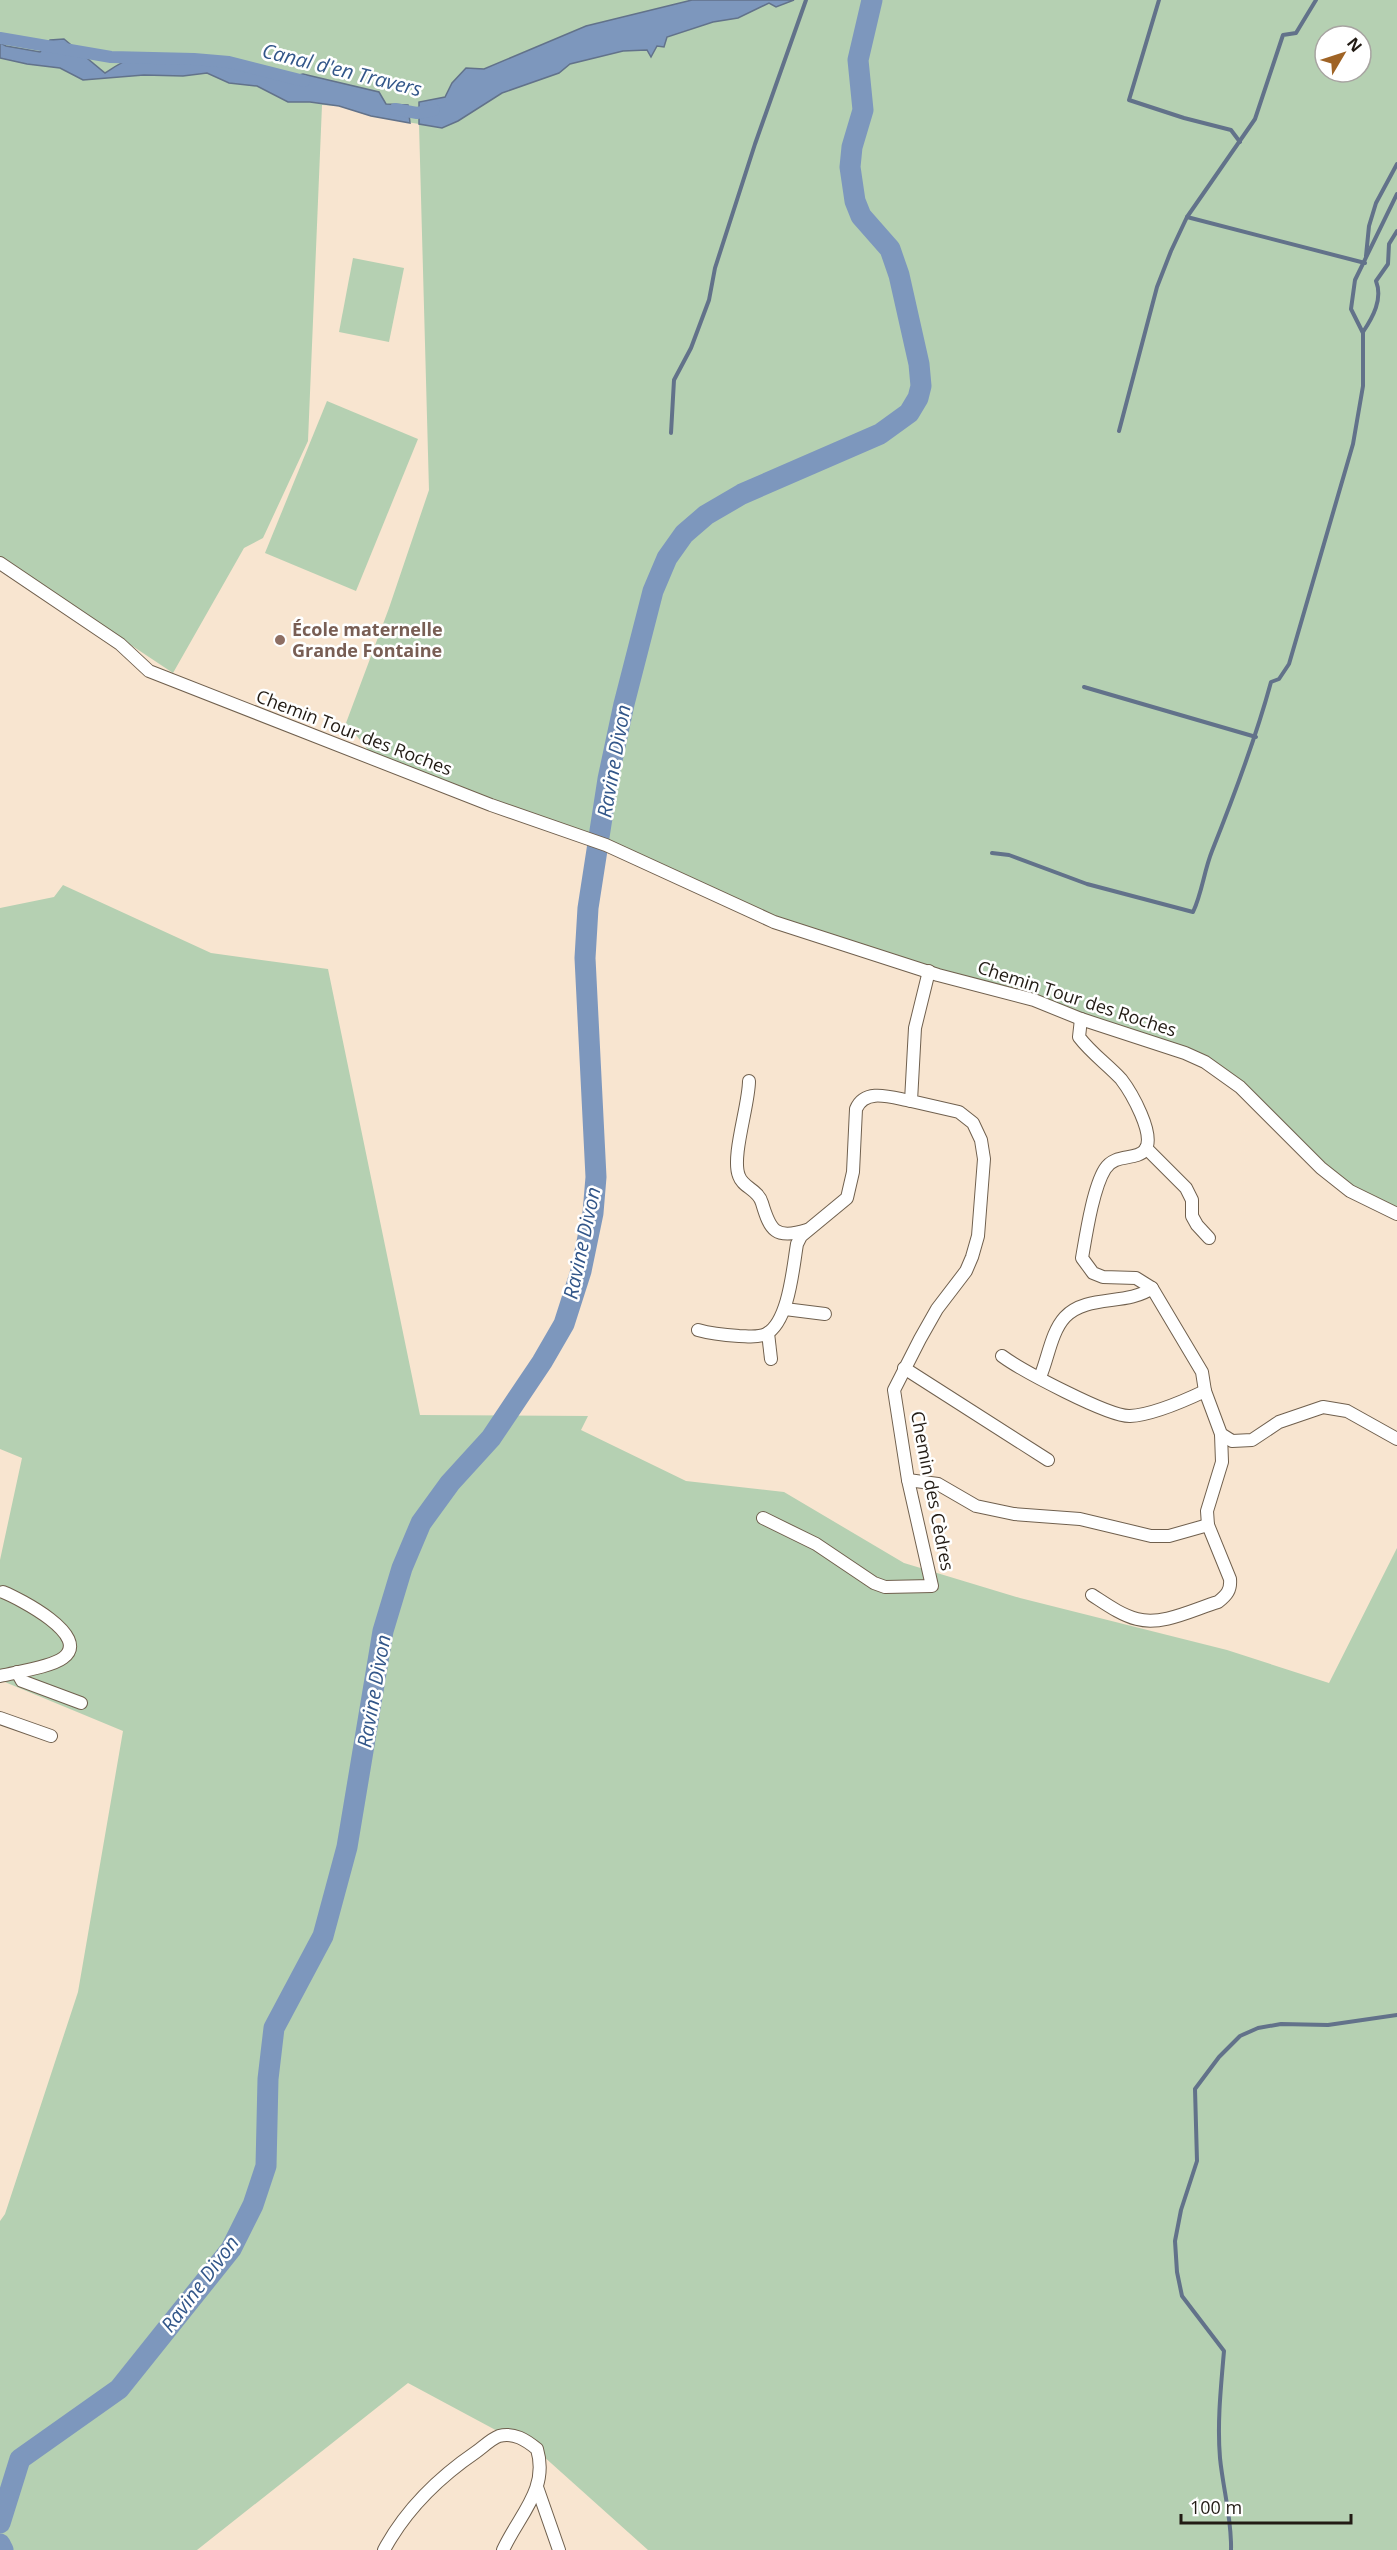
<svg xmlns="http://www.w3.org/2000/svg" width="1397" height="2550" font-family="'Open Sans',sans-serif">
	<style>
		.green { fill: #b5d0b2; fill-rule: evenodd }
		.water { fill: #7d97bd; stroke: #62728a; stroke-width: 1.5 }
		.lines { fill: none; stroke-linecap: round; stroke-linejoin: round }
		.stream { stroke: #62728a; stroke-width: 4 }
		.canal { stroke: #7d97bd; stroke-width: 12 }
		.river { stroke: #7d97bd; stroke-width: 21 }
		.minor-casing { stroke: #70604e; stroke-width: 14 }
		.minor { stroke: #fff; stroke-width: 12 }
		.education-dot { fill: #8d6e63; stroke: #fff; stroke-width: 2 }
		.labels { text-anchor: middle; stroke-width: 5; stroke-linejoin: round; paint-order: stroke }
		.education-label { font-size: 18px; font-weight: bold; fill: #785e54; stroke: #fff; text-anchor: start }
		.street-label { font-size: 18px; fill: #221b14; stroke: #fff }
		.water-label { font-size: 20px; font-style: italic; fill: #325689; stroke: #fff }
	</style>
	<rect width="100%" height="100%" fill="#f8e5d0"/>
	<!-- green -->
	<g class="green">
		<path d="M0,0H1397V1214L1350,1191L1205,1061L774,922L370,752L346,723L389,608L429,490L419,124L371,116L339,106L322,105L308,441L263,538L244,548L173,673L0,558ZM1325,36H1361V72H1325Z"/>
		<path d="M353,258L404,268L389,342L339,332Z"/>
		<path d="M327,401L418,439L356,591L265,553Z"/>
		<path d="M63,885L211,953L328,969L420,1415L588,1416L581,1430L686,1481L784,1492L904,1563L1020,1598L1227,1650L1329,1683L1397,1548V2550H648L542,2455L408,2383L197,2550H0V2221L5,2214L78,1992L123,1731L0,1680V1560L22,1458L0,1449V908L54,897Z"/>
	</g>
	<!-- water -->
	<g class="water">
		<path d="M692,0H794L776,7L769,3L738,18L713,22L667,37L664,47L657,46L651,57L647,50L623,51L570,64L559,73L502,93L458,121L442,128L419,124V102L445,97L452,83L466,68L484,69L586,26Z"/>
		<path d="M64,39L105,73C122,62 136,51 156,63L178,57L272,68L286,78L303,74L379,92L386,104L408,105L410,123L371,116L339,106L310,102H288L257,86L229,83L207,73L183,76L144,75L83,80L60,68L27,64L0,58V43L6,46L40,52L50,40Z"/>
	</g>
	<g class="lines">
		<!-- stream -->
		<g class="stream">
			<path d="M1159,0L1129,100L1184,118L1231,130L1240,142"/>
			<path d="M1187,217L1365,263"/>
			<path d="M1366,256L1369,226L1376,203L1397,164"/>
			<path d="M1363,332C1373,317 1383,299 1376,281L1388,264L1389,244L1397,231"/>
			<path d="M1119,431L1157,287L1171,251L1187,217L1255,119L1283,35L1296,33L1316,0"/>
			<path d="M671,433L674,380L691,348L709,300L715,268L755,144L806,0"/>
			<path d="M1084,687L1256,737"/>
			<path d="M992,853L1009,855L1087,884L1193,912C1202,893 1204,871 1212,851C1234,796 1255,741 1271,682L1279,679L1289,664L1353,444L1363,386V333L1351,309L1355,280L1397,194"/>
			<path d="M1231,2550C1232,2519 1223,2489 1220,2458C1217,2423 1221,2386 1224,2351L1182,2296L1177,2272L1175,2241L1181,2210L1197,2161L1195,2089L1219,2057L1240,2036L1258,2028L1281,2024L1328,2025L1397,2015"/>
		</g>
		<!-- canal -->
		<g class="canal">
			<path d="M0,38L111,57L194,59L229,62L304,81"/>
			<path d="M395,109L417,113L434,110"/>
		</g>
		<!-- river -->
		<g class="river">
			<path d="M0,2523L20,2459L119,2389L231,2249L253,2205L266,2166L268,2079L274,2028L323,1936L347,1847L383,1631L402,1568L421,1523L450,1483L491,1438L542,1362L564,1324L581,1271L593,1213L596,1177L585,958L588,908L608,779L624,704L653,591L667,558L684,534L706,515L742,494L880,434L909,413L918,398L921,386L919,364L899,275L890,249L861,216L855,201L850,167L852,147L863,110L858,60L872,0"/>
			<path d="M0,2544L3,2550"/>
		</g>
		<defs>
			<g id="minor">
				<path d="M0,563L120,644L149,671L491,805L606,845L774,922L938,975L1034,1000L1081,1019L1185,1053L1205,1062L1240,1087L1321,1168L1350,1191L1397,1214"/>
				<path d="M1081,1019L1079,1037C1091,1053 1107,1064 1121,1079C1131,1092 1156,1135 1145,1150C1136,1161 1115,1153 1105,1169C1093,1188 1086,1235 1082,1258L1093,1273L1103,1277L1136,1278L1152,1288L1202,1372L1205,1391L1221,1434L1232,1441L1252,1440L1279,1422L1323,1407L1347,1411L1397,1439"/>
				<path d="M749,1081C749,1105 731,1157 739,1176C743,1188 758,1189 762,1203C770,1230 775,1240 807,1230"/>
				<path d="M1146,1148L1186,1188L1192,1200V1216L1197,1225L1209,1238"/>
				<path d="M785,1309L825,1314"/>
				<path d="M698,1330C712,1334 724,1335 739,1336C747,1336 758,1338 766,1334C789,1322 793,1267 797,1244L801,1236L847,1198L853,1172L856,1109C865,1087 893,1098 911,1101"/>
				<path d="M768,1333L771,1359"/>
				<path d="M1002,1356C1021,1370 1109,1417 1130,1416C1151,1415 1186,1400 1205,1391"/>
				<path d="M904,1368L1048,1460"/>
				<path d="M1040,1377C1048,1359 1051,1332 1065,1317C1087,1294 1127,1306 1152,1288"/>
				<path d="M908,1480L938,1484L976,1506L1014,1514L1080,1519L1151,1536H1169L1208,1525"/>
				<path d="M763,1518L816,1544L874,1583L885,1587L932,1586L908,1480L894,1390L920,1339L937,1309L966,1271L972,1257L978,1236L984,1159L981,1140L973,1123L959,1112L911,1101L915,1028L929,971"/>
				<path d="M1092,1595C1106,1604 1121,1615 1137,1619C1163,1626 1194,1609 1218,1602C1227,1595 1231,1590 1230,1579L1208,1525L1207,1511L1222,1462L1221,1434"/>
				<path d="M17,1672L22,1681L81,1703"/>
				<path d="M0,1676C16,1672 51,1667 63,1658C93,1636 18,1598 3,1592"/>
				<path d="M0,1718L51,1736"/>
				<path d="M537,2487L559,2550"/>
				<path d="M384,2550C406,2509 438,2478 476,2452C483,2447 491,2439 499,2436C514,2432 526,2440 537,2449C549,2489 519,2515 503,2550"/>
			</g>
		</defs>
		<!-- minor casing -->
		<use href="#minor" class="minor-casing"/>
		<!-- minor -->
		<use href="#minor" class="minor"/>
	</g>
	<!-- markers -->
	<circle class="education-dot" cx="280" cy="640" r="6"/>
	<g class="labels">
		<!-- education labels -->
		<g class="education-label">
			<text x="292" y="636">École maternelle<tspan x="292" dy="21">Grande Fontaine</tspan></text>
		</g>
		<!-- street labels -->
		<g class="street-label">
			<text transform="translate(354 733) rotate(21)" y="6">Chemin Tour des Roches</text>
			<text transform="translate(1077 999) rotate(18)" y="6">Chemin Tour des Roches</text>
			<text transform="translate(932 1491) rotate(79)" y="6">Chemin des Cèdres</text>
		</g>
		<!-- water labels -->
		<g class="water-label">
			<text transform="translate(342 70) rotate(14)" y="7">Canal d'en Travers</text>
			<text transform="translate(614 761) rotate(-80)" y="7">Ravine Divon</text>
			<text transform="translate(582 1243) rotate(-78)" y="7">Ravine Divon</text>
			<text transform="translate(374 1691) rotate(-80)" y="7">Ravine Divon</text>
			<text transform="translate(200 2284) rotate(-53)" y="7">Ravine Divon</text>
		</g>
	</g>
	<!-- north arrow -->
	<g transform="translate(1343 54) rotate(51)"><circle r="28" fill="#ffffff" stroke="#a7a4a1" stroke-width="1.5"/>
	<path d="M0-4.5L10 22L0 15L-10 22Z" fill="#9f6325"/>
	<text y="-9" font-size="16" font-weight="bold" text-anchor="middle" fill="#221b14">N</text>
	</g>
	<!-- scale -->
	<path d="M1181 2514v9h170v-9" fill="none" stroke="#221b14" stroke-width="3"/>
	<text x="1190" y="2514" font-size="18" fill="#221b14" stroke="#ffffff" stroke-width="4.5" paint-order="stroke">100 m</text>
</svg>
